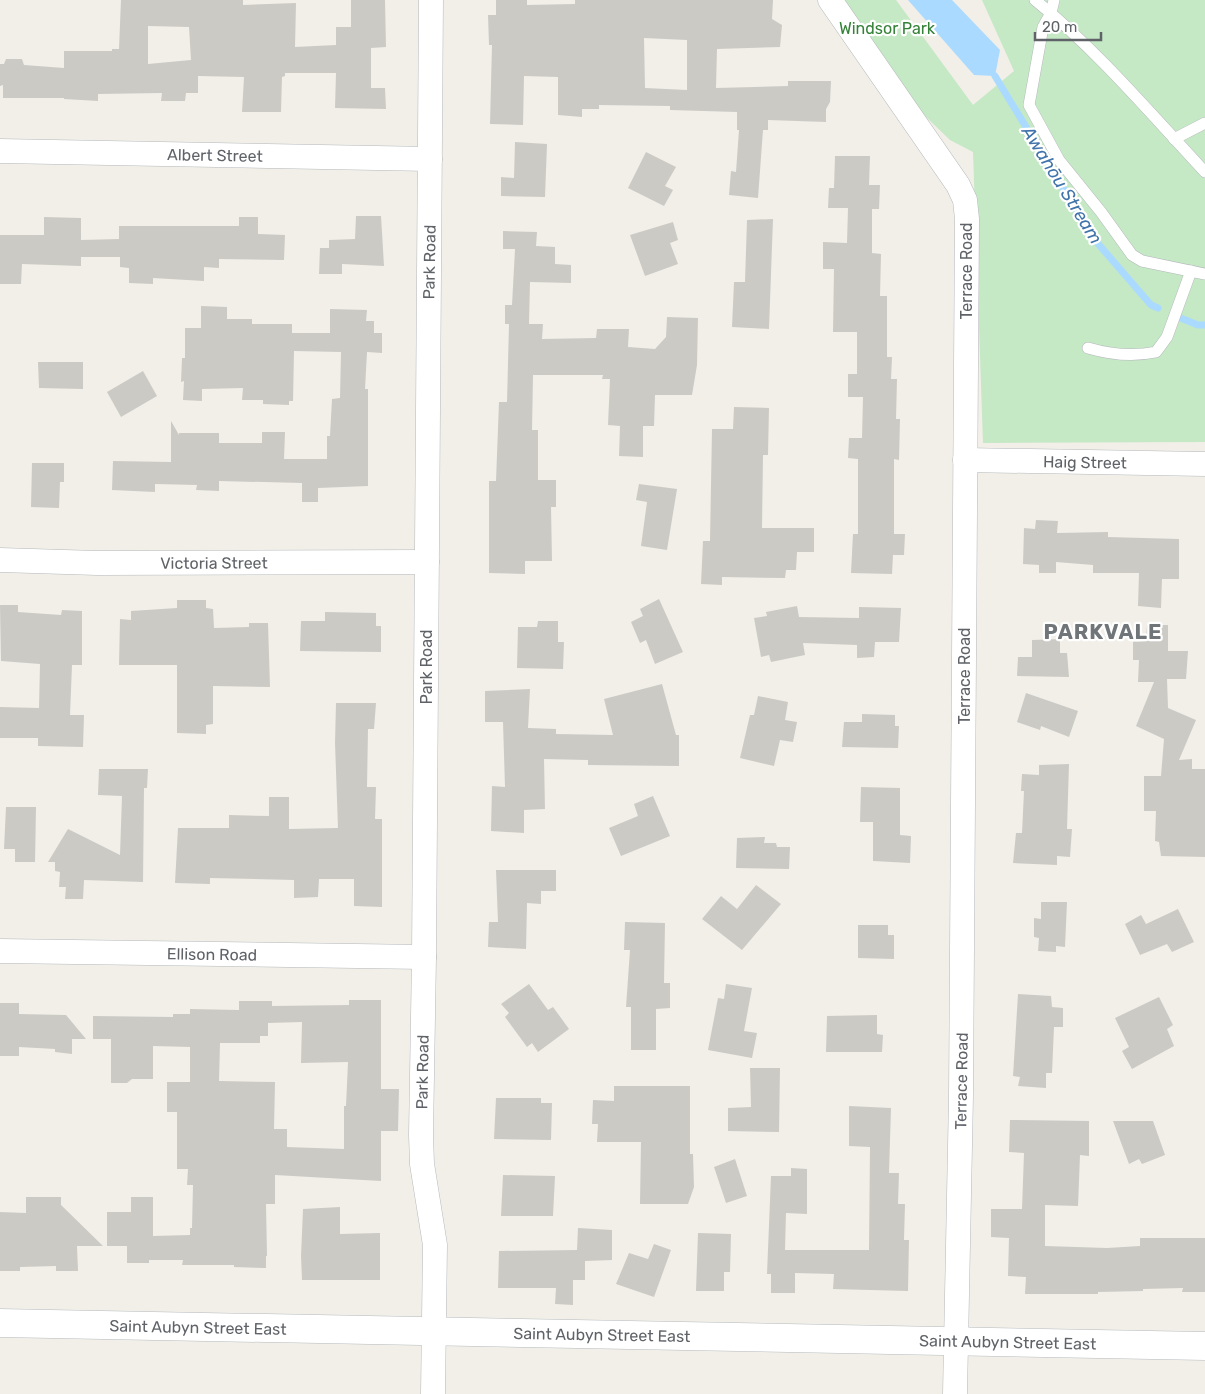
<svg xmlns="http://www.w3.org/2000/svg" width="1205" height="1394" font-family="Rubik,sans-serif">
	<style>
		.green { fill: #c5e8c5 }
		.water { fill: #aadaff }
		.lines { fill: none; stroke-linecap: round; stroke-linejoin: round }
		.stream { stroke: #aadaff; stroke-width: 7 }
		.building { fill: #cccac5; fill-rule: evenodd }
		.service-casing { stroke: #b5b8bc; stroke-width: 12 }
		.minor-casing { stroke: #b5b8bc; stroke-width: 25 }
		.secondary-casing { stroke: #b6babf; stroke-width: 29 }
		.service { stroke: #fff; stroke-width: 11 }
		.minor { stroke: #fff; stroke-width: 24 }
		.secondary { stroke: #fff; stroke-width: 28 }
		.labels { text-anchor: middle; stroke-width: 4.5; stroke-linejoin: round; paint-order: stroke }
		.park-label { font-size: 16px; fill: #348238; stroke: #fff }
		.street-label { font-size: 16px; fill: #5f6368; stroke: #fff }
		.water-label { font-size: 18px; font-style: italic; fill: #4174aa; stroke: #fff }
		.district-label { font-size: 21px; font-weight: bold; letter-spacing: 1px; fill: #70757a; stroke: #fff }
	</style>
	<rect width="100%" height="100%" fill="#f1efe8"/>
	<!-- green -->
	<path class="green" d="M836,0H896L973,105L1014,71L982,0H1205V442L983,443L973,152L950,140L924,115Z"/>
	<!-- water -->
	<path class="water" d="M908,0H952L1000,50L995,76L974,75Z"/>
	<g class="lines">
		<!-- stream -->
		<g class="stream">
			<path d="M995,76L1094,239L1151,305L1158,308"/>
			<path d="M1178,317L1198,325H1205"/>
		</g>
	</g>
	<!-- building -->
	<g class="building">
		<path d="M121,0H243V5L296,3L295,47L336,45V27H351V0H385L386,47L371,48V88H385L386,109L335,108L336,73H285V76L282,77L281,112H242L244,77L198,76V93H186L185,101H161L162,93L98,94V101L64,99V98H3V85L0,86V64H4L6,59H22L24,65L64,68V51H112V49H119ZM148,26L189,27L191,60L148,64Z"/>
		<path d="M496,0H527V5L575,4V0H773L772,19L782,25L780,47L717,49L716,88L788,86V81H831L830,102L826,109V122L768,120V130H763L758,198L729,195L731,171L736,172L739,130H737V112L670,110V106L599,105V109H582V117L558,115V77L524,76L523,125L490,124L492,45H489L488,15H496ZM644,38L687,40V90L645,88Z"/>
		<path d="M515,142L547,144L545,197L501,196V177L514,178Z"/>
		<path d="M646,152L676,167L665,186L673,190L664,206L628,188Z"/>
		<path d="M835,156H870L869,185H880L879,209H872V253L881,254L880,296H887V357H892L891,379H897L896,419H900L899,460L894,459V534H905L904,555H893L892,574L851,573L853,534H858V459L848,458L849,438H862L863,397H848V374H857V332H833L834,269H823V242L847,243L848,208H828L829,188H834Z"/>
		<path d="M356,216H381L384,266L342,264V274H319L320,248H329V240L355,239Z"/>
		<path d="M44,217L81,218V240L119,239V226H239V217H258V234L285,235L284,260L219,259V268L204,267V281L153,278V284L129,283V268L120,267V257H81V266L22,264L21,284H0V235H44Z"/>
		<path d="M773,219L769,329L732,327L734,282H745L747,220Z"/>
		<path d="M673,222L678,240L670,243L678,264L645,276L630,235Z"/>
		<path d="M503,231L537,232L536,246L555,247V264L571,265V283L530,282L529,324H543L542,339L596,338L597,329H629L628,347L655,349L666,337L667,317L698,318L697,365L692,395H655L654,426H643V457L619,456L620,426L608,425L610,379H602L603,375H533L532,430H538V480H556V507H551L552,561H525V574L489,573V481H496L499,402H507L509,324H505V305H512L515,249H503Z"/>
		<path d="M201,306L227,307V319H252V324H292V333H330V309L367,310L366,321H374V333H382V353L367,352L365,389H368V486L318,488V502H302V483L219,481V491L196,490L197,485L155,484V492L112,490L113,461L171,462V421L179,435V433H219V443H262V432H285L284,459H327V436H330L332,399L340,398L341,352L294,351L293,401H289V405L263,404V400H242L243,388L202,389V401L183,400L184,381L181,382L182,358H185V328H201Z"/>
		<path d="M38,362H83V389L39,388Z"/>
		<path d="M143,371L157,396L121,417L107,392Z"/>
		<path d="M734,407L769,408L768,455H763L762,528H814V552H797L796,570H786L785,578L722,577V585L701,584L703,541H710L712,429H733Z"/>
		<path d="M32,463H64V482H60L59,508L31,507Z"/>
		<path d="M639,484L677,489L667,550L641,546L647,502L636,500Z"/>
		<path d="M1036,520L1058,521L1057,533L1108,532V537L1179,539V579H1162L1161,608L1138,606L1139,573H1093V565L1056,562V573H1039V565L1023,564L1024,528L1035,529Z"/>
		<path d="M659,599L683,652L655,664L646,640L640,643L631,622L643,616L640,609Z"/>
		<path d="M177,600H206V608L213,609L214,628L249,627V623H268L270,687L213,686V724L206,725V734L177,733V665H119L120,619L131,620V611L177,608Z"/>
		<path d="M0,605H18V612L61,615L62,610L82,611V665H72L70,715H84L83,747L38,746V738H0V707L39,708L40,664L1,661Z"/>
		<path d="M797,606L799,617L859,618V607L901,608L899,642H875L874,657L857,658V645L803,643L805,655L771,662L769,655L761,657L754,618L767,616L766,612Z"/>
		<path d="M325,612L376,613V626H381V652L300,651L301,621H325Z"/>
		<path d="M538,621H558V642H564L563,669L517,668L518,627H537Z"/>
		<path d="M1147,625H1168V651H1188L1186,679H1167L1168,708L1196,720L1179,760L1192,759V769H1205V857L1161,856L1159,842L1155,841L1156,811H1144V776H1161L1164,739L1136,726L1154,682H1138L1139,660H1133V642L1146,641Z"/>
		<path d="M1060,639V653H1067L1069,677L1017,676L1018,657H1032V640Z"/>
		<path d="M662,684L676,735H679V766L588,765V760L544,759L545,809L524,810V833L491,831L492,786L505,787L503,722H485V691L530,689L528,728L556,729V734L613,735L604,699Z"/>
		<path d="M1026,693L1078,711L1069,737L1041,726L1040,730L1017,722Z"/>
		<path d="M758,696L788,702L785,720L797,722L793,742L780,740L774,766L740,758L750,715H754Z"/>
		<path d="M336,703H376L374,729H368L367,787H376L375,819H382V907L354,906V879H319L318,897L294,898V880L210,878V884L175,883L178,828H229V815L269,816V797H289V829L338,828L335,743Z"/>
		<path d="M862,714L895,715V726H899L898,748L842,747L844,722H862Z"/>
		<path d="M1069,764L1067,829H1072L1070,857L1057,856V865L1013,863L1016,833H1022L1024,791H1021L1022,774L1039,775V765Z"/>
		<path d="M99,769H148L147,788H144L143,882L84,880L83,899H65L66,887H59L60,872L55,871V862H48L68,829L120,855L122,796L98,795Z"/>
		<path d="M861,787L900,788V835L911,836L910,863L873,861V822H860Z"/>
		<path d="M653,796L670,836L621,856L609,828L638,816L634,804Z"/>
		<path d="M6,807H36L35,862H15V849H4Z"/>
		<path d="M765,837L764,843H776L777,847H790L789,869L736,868L737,838Z"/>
		<path d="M496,870H556V891H541V904L527,903L526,949L488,947L489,922H498Z"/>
		<path d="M756,885L781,904L742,950L702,919L721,896L737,909Z"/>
		<path d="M1041,902H1067L1065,947L1056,946V952L1038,951L1039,938L1034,937V918L1041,919Z"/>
		<path d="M1178,909L1194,942L1172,952L1167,944L1140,955L1125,924L1141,915L1146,924Z"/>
		<path d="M625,922L665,923L664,983H670V1008L656,1009V1050H631V1007H626L630,950H624Z"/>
		<path d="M858,925H888V935H894V959L858,958Z"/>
		<path d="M529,984L548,1010L553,1007L569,1029L538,1052L532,1043L527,1047L505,1017L509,1013L501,1004Z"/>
		<path d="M726,984L752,988L744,1031L757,1033L752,1058L708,1050L718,998L724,999Z"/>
		<path d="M1018,994L1051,996L1052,1007L1063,1008V1027H1054L1052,1073H1046V1088L1018,1086L1020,1077L1013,1076Z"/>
		<path d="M1159,997L1173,1025L1167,1029L1174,1046L1132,1069L1122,1051L1129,1047L1115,1018Z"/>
		<path d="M349,1000H381V1089H399L398,1131H381V1181L275,1175V1204H266L267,1256H266V1268L234,1267V1265H182L183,1260H149V1263H127V1246H107V1212H131V1197H153V1236L190,1235V1228H192L193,1185H187L188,1169H177V1112H167V1082H190V1047L153,1046V1079H132L127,1083H111V1039H93V1016L173,1017V1014H190V1009L239,1010V1001H272V1006L349,1005ZM302,1022L301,1063L348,1062L346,1106H344V1149L287,1147V1129H274L275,1082L219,1081L220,1043H260V1036H268V1023Z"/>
		<path d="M0,1003H19V1014L66,1015L86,1039H72V1054L55,1052V1049L19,1047V1056H0Z"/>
		<path d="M877,1015V1034L883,1035L882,1052H826L827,1016Z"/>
		<path d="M750,1068H780L779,1132L728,1131V1108L751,1107Z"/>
		<path d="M614,1086H690V1154H693L694,1187L688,1204H640L641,1142H597L598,1124H592L593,1100L614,1101Z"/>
		<path d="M496,1098H541V1103H552L551,1140L494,1139Z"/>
		<path d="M849,1106L891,1108L889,1173H899L898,1204H905L904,1240H909L908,1291L833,1289L834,1274L795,1273V1293H771V1274H767L771,1176H791V1168L807,1169V1214L786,1213L785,1250H869L870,1147L849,1146Z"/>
		<path d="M1010,1120L1089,1121V1156L1080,1155L1078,1206L1045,1205V1246L1107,1248L1140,1246V1238H1205V1292H1182L1183,1288L1143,1289V1291L1098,1292V1294H1025L1026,1277L1008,1276L1009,1238L991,1237V1209H1022L1024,1153L1009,1152Z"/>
		<path d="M1113,1121H1153L1165,1155L1142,1164L1139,1159L1129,1164Z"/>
		<path d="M735,1159L747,1196L726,1203L714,1167Z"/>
		<path d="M503,1175L555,1176L553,1216H501Z"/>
		<path d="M26,1197H61V1205L103,1246H77L78,1271H56V1266L20,1267V1271H0V1212L26,1213Z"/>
		<path d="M340,1207V1234L380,1233V1280H302L301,1256L303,1209Z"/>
		<path d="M578,1228L612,1230V1260L585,1261V1280H573V1305L555,1304L556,1288H498L499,1251L577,1250Z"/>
		<path d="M698,1233L731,1234L730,1272H724V1291H696Z"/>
		<path d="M654,1244L671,1250L654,1297L616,1284L629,1253L648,1259Z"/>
	</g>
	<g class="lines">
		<defs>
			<g id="service">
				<path d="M1035,0C1098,51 1150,113 1205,172"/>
				<path d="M1054,0L1051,13L1043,27L1029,105L1059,160L1101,212L1132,255L1142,261L1205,274"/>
				<path d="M1174,139L1205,123"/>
				<path d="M1088,348C1112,355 1133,357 1156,352L1167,337L1191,271"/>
			</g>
			<g id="minor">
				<path d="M431,0L424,957L421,1135L422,1164L435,1245L433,1394"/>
				<path d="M830,0L958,185L965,200L967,219L961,1096L955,1394"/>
				<path id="s1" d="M0,151L430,159"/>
				<path id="s2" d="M965,460L1205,464"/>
				<path id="s3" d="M0,560L97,563L427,562"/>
				<path id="s4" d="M0,951L424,957"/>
			</g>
			<g id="secondary">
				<path id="s5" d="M0,1323C402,1332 803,1337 1205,1346"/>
			</g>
		</defs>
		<!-- service casing -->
		<use href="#service" class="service-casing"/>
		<!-- minor casing -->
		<use href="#minor" class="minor-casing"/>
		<!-- secondary casing -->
		<use href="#secondary" class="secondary-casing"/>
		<!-- service -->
		<use href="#service" class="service"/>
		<!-- minor -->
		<use href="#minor" class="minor"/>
		<!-- secondary -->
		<use href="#secondary" class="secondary"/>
	</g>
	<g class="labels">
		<!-- park labels -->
		<g class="park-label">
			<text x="887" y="34">Windsor Park</text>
		</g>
		<!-- street labels -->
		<g class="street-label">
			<text dy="6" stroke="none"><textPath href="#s1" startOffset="215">Albert Street</textPath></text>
			<text transform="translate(429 262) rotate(-89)" y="6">Park Road</text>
			<text transform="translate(966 271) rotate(-90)" y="6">Terrace Road</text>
			<text dy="6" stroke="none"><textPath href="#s2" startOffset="120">Haig Street</textPath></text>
			<text dy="6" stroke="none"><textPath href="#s3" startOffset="214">Victoria Street</textPath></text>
			<text transform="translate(426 667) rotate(-90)" y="6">Park Road</text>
			<text transform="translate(964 676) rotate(-90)" y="6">Terrace Road</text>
			<text dy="6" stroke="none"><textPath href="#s4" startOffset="212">Ellison Road</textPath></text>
			<text transform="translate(422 1072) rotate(-89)" y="6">Park Road</text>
			<text transform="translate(961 1081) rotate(-89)" y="6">Terrace Road</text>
			<text dy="6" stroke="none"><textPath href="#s5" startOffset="198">Saint Aubyn Street East</textPath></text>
			<text dy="6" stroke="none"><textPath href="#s5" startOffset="602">Saint Aubyn Street East</textPath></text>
			<text dy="6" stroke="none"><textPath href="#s5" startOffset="1008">Saint Aubyn Street East</textPath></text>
		</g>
		<!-- water labels -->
		<g class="water-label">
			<text transform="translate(1062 185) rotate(58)" y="6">Awahōu Stream</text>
		</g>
		<!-- district labels -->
		<g class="district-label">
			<text x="1103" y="639">PARKVALE</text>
		</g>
	</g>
	<!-- scale -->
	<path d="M1035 32v8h66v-8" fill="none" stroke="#5f6368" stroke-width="2.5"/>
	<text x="1042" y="32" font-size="15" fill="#5f6368" stroke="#ffffff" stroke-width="4" paint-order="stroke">20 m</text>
</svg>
